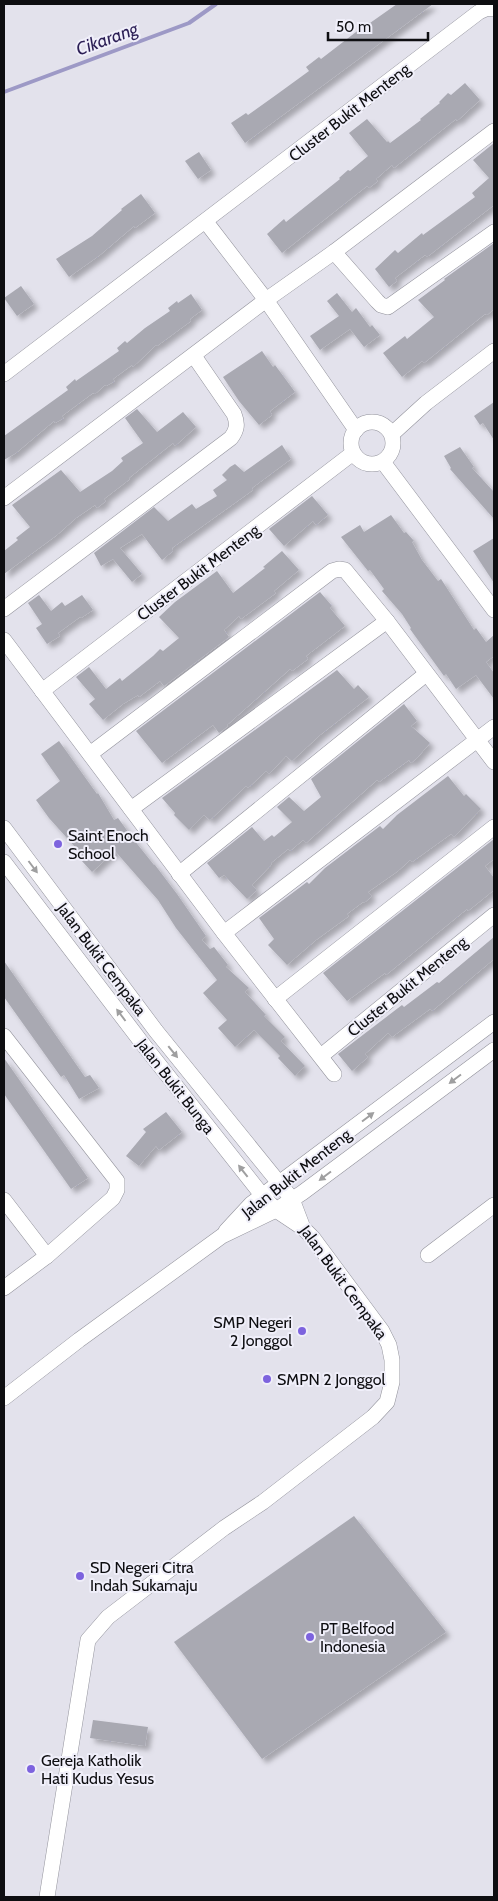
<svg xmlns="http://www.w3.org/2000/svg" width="498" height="1901" font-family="Cabin,sans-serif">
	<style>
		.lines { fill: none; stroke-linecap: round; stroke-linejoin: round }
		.stream { stroke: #9d99c6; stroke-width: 4 }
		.building { fill: #a9a9b2; filter: url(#shadow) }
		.minor-casing { stroke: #93939c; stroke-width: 16 }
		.minor { stroke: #fff; stroke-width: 15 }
		.oneway { fill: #9f9fa0 }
		.poi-dot { fill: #7d63de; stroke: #f0effa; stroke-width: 2 }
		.labels { text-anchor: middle; stroke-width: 4; stroke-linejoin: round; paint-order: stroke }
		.street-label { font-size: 16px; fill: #0e0e11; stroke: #f0effa }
		.poi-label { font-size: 16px; fill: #0e0e11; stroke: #f0effa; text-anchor: start }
		.water-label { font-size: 18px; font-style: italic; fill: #2b1e55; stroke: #f0effa }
	</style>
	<defs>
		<filter id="shadow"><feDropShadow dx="4.5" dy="4.5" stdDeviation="2.5" flood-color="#0004"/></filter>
	</defs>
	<rect width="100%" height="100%" fill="#e3e2ec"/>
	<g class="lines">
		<!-- stream -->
		<path class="stream" d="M4,92L189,23L216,4"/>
	</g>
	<!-- building -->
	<g class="building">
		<path d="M397,4H433L245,143L231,123L246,113L248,115L276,95L309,71L306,67L319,57L321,59L369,22L370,23Z"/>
		<path d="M465,83L480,100L457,121L456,119L394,168L392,165L376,179L378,181L369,188L367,186L282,253L267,234L284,219L286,222L340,179L339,178L348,170L350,171L368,156L349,133L367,119L387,142L388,141L390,143L421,120L420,119L440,103L439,102L448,93L451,95Z"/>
		<path d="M494,143V205L427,257L425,255L395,278L397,281L389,287L375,269L395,250L398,253L422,233L423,235L475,197L472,193L489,178L473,160Z"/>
		<path d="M199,152L211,170L198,179L185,161Z"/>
		<path d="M141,194L155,213L135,228L134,226L100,255L69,277L56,259L92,236L122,210L121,209Z"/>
		<path d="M494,243V309L487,315L485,314L424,363L422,361L402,377L383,353L405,336L407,339L434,317L418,300L445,280L444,279Z"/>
		<path d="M21,286L34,304L17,316L4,298Z"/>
		<path d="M337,293L352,312L356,308L370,327L372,325L380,335L364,347L350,329L320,350L310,336L339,316L327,301Z"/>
		<path d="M191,294L202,310L190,319L191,321L157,346L156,345L133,367L132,365L113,379L115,381L106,386L105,385L95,394L93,393L62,416L64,418L55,423L54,421L16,453L4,460V436L68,390L66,387L75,379L76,381L119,351L117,348L125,341L127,343L145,328L170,311L168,308L177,301L178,303Z"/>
		<path d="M262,351L273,367L275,365L295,392L270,411L272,415L259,425L239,401L223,377Z"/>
		<path d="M494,402V440L483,423L480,425L474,416Z"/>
		<path d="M137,409L157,432L183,412L196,427L175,446L173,443L129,478L130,479L104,499L106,501L97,508L95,505L76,518L57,535L4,574V551L18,540L16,538L30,527L12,505L61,470L80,492L112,471L123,461L121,458L143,443L125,418Z"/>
		<path d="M282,445L291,459L252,488L253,490L172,548L173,551L162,560L142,534L120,548L142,574L132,582L113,559L101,566L94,553L154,507L168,521L192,504L196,509L217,496L213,490L227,480L222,475L230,467L235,464L244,472Z"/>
		<path d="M460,447L474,467L472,468L494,492V519L450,469L451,468L444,456Z"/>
		<path d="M312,496L328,515L316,525L313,521L284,546L269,529Z"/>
		<path d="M391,515L404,533L406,532L414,541L412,542L422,560L438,581L441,579L474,630L476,628L486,642L494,635V656L486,662L494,673V699L476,675L456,689L446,674L444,676L410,629L411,628L402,614L382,591L384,589L370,570L368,571L341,537L360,525L364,532Z"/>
		<path d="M494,538V583L473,551Z"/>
		<path d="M282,551L299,570L274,591L276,593L241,619L239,616L224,630L229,637L164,686L160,681L139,697L138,695L123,704L103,720L89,704L95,699L76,677L89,667L106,689L120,678L122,681L153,656L160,649L163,651L179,638L159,617L175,602L217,571L233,593L265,568L263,567Z"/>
		<path d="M320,592L332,606L330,608L345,626L306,656L308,659L292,671L290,669L227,725L228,726L219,733L213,725L162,763L136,731Z"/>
		<path d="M39,595L51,611L62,602L65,606L82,595L93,610L81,618L80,617L58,633L60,636L47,644L36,628L42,624L28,603Z"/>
		<path d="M337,670L354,689L358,685L369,697L320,735L292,761L286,756L269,774L266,771L248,788L246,786L210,820L204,815L189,830L174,815L175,813L162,798Z"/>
		<path d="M404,704L417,721L411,726L430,743L417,758L411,763L409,760L379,782L377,780L306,843L303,840L290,851L288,849L271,863L272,864L252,885L257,890L247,899L224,875L219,878L207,863L252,827L264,841L272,835L274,837L292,822L277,807L289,797L304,811L321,797L311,779Z"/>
		<path d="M59,741L97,794L98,793L114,820L118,818L134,840L154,865H155L177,894L206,936L202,940L210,949L214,947L228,965L226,967L249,988L245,992L266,1015L264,1016L285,1037L281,1041L305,1066L295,1076L278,1058L280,1056L254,1030L235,1047L218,1028L227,1020L203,993L217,980L176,928L158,900L115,851L92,872L81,860L84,857L49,818L36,800L60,781L41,754Z"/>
		<path d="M448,776L464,796L466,794L481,809L454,837L451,834L412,862L410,860L398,871L368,892L372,896L364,903L363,902L347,914L349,916L316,940L287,965L268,945L274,939L259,918L307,882L309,884L325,868L380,826L383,829L397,815Z"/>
		<path d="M494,839V859L485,866L494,878V890L468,911L467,909L386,975L385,973L347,1001L323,973Z"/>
		<path d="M494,937V959L432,1011L430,1009L392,1037L388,1033L365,1054L368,1057L352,1071L338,1054L402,1005L404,1007L437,982L439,983Z"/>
		<path d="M4,961L85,1077L90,1075L99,1088L79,1099L64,1075L61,1077L4,997Z"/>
		<path d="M4,1058L88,1178L71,1189L4,1094Z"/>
		<path d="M166,1112L182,1132L159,1150L156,1146L139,1166L126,1156L146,1132L143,1129Z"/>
		<path d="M354,1516L446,1632L262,1759L174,1642Z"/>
		<path d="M93,1720L148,1727L145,1746L90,1738Z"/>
	</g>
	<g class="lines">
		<defs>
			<g id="minor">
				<path d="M206,222L266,300L356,430"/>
				<path d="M334,252L377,301L381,305L388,307L494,232"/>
				<path d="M4,374L479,12L488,8L494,9"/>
				<circle cx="372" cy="443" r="21"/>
				<path d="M392,434L426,403L494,351"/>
				<path d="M383,462L494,610"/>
				<path d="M4,498L266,300L334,252L494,131"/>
				<path d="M4,609L231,438C237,430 238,424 234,414L194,356"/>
				<path d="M4,640L224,933L334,1074"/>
				<path d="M42,691L353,453"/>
				<path d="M90,754L332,571L339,569L345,570L387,621L494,762"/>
				<path d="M131,809L387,621"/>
				<path d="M4,828L156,1031L292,1199L303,1228L313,1238L382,1331L389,1345L392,1360V1382L387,1402L373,1417L263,1502L224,1528L108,1617L88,1640L47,1897"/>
				<path d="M4,862L142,1043L262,1195L276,1210L303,1228"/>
				<path d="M179,874L426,674"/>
				<path d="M224,933L494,727"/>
				<path d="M275,999L494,827"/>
				<path d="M4,1036L117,1181V1190L113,1198L47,1256L4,1288"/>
				<path d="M321,1056L494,915"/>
				<path d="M4,1200L47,1256"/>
				<path d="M226,1231L251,1204L494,1022"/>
				<path d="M428,1255L494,1205"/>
				<path d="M4,1398L79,1340L222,1236L276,1210L302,1193L494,1050"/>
			</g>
		</defs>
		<!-- minor casing -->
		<use href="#minor" class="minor-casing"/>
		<!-- minor -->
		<use href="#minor" class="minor"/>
	</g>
	<!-- one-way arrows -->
	<defs><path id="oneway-solid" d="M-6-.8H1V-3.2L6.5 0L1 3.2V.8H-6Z" transform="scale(1.25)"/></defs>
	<g class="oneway">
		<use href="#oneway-solid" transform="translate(33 867) rotate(53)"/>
		<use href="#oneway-solid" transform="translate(121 1015) rotate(-127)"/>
		<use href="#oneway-solid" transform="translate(173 1052) rotate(51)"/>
		<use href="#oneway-solid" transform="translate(455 1079) rotate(143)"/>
		<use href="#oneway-solid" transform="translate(368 1117) rotate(-37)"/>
		<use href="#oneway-solid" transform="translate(243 1171) rotate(-128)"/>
		<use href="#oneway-solid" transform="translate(325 1176) rotate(143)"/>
	</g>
	<!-- markers -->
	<g class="poi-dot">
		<circle cx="58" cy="844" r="5"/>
		<circle cx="302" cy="1331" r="5"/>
		<circle cx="267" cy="1379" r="5"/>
		<circle cx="80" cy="1576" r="5"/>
		<circle cx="310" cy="1637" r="5"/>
		<circle cx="31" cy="1769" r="5"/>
	</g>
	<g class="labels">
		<!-- street labels -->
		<g class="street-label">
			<text transform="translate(349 112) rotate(-38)" y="6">Cluster Bukit Menteng</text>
			<text transform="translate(198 572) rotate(-37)" y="6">Cluster Bukit Menteng</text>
			<text transform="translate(102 959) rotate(53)" y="6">Jalan Bukit Cempaka</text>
			<text transform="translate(407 986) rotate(-39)" y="6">Cluster Bukit Menteng</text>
			<text transform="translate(176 1086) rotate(52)" y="6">Jalan Bukit Bunga</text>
			<text transform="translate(296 1173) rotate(-38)" y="6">Jalan Bukit Menteng</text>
			<text transform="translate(344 1282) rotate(54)" y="6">Jalan Bukit Cempaka</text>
		</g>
		<!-- poi labels -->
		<g class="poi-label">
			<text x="68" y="841">Saint Enoch<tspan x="68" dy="18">School</tspan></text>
			<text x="292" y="1328" text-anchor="end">SMP Negeri<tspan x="292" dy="18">2 Jonggol</tspan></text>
			<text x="277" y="1385">SMPN 2 Jonggol</text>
			<text x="90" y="1573">SD Negeri Citra<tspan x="90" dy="18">Indah Sukamaju</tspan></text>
			<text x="320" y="1634">PT Belfood<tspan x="320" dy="18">Indonesia</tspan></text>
			<text x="41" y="1766">Gereja Katholik<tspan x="41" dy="18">Hati Kudus Yesus</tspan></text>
		</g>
		<!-- water labels -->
		<g class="water-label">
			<text transform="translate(107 39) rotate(-20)" y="6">Cikarang</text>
		</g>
	</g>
	<!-- border -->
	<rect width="498" height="1901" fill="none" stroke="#0e0e11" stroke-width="10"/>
	<!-- scale -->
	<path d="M328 32v8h100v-8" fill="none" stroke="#0e0e11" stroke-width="2.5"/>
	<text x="336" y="32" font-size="15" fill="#0e0e11" stroke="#f0effa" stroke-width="4" paint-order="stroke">50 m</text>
</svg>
